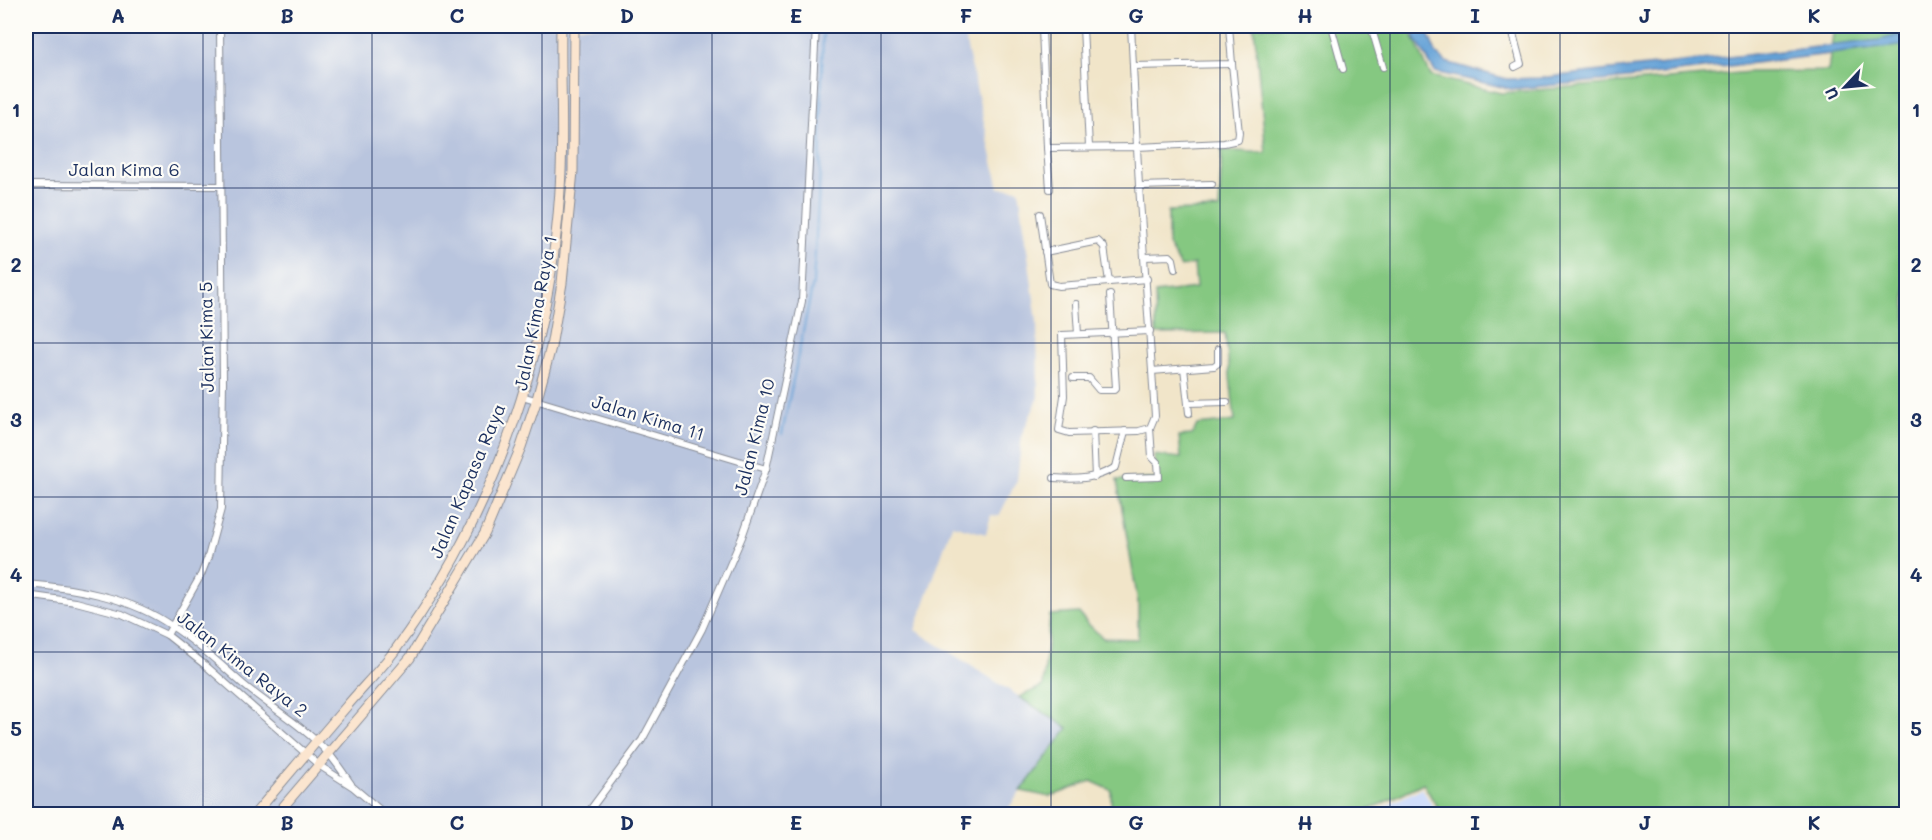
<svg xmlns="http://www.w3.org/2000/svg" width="1932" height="840" font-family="Mali,sans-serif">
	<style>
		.built { fill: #cddbfa }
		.industrial { fill: #b9c5de }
		.green { fill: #85c881; stroke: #507c70; stroke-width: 1.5 }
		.water { fill: #65a2d7; stroke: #40689a; stroke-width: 1.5 }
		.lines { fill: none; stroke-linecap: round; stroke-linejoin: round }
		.stream { stroke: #65a2d7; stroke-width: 2 }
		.minor-casing { stroke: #868a94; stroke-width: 8 }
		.secondary-casing { stroke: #868a94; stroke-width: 11 }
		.minor { stroke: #fff; stroke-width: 6 }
		.secondary { stroke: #fbe5cf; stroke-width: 9 }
		.grid { fill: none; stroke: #1b2f5e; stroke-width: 1.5; stroke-opacity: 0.55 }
		.labels { text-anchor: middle; stroke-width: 4.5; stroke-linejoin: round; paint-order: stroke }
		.street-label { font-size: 18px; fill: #1b2f5e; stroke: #fdfcf7 }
		.neatline { fill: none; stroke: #1b2f5e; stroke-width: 2 }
		.grid-label { font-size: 20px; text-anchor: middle; font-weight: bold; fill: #1b2f5e }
	</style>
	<rect width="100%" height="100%" fill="#fdfcf7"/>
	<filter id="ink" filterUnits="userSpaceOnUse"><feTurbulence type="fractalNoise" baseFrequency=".0167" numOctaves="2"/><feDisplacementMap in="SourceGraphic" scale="12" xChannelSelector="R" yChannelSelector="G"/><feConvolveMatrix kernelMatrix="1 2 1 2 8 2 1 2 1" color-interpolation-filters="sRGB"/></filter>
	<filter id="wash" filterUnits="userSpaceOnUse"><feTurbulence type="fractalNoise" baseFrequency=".008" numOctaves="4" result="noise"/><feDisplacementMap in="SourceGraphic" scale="24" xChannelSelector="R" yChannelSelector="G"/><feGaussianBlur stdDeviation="1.35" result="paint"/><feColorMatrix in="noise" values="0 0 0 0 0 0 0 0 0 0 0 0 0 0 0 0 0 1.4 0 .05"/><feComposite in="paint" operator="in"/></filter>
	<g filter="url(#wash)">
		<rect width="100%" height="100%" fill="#f1e5c9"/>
		<!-- built -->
		<path class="built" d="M1422,788L1437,814H1369Z"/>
		<!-- industrial -->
		<path class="industrial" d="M26,26H962L999,188L1019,189L1037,321L1038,399L1022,434L1017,480L999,516L991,515L986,534L952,525L915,630L1068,728L1004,814H26Z"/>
		<!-- green -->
		<path class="green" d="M1254,26H1408L1431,76L1501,93L1751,72L1828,71L1834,26H1906V814H1441L1423,783L1361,814H1111V790L1091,781L1050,797L1021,791L1068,728L1019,697L1043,686L1050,615L1079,613L1086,622L1103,638L1138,639V602L1117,480L1157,479L1154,455L1181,458L1179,436L1192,435L1197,425L1235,421L1225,333L1156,334L1155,293L1196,288L1194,264L1181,267L1168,245V211L1219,209L1222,150L1266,153Z"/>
		<!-- water -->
		<path class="water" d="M1412,26H1425L1436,53L1446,62L1507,79L1539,78L1880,40L1906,33V45L1610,80L1511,89L1435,72L1416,40Z"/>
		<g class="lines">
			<!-- stream -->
			<path class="stream" d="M782,434L813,283L820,172L823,26"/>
		</g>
	</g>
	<g filter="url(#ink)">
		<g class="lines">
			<defs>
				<g id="minor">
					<path d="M1034,26L1042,28"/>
					<path d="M1083,26H1131"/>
					<path d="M1144,26H1131L1133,66L1232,64L1229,26"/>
					<path d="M1331,26L1343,69"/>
					<path d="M1371,26L1383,67"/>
					<path d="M1511,26L1521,64L1515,67"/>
					<path d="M1133,66L1137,147L1224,143L1238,140L1239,133L1232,64"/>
					<path d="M1089,147L1083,27L1042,28L1047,148L1137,147L1139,186L1212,184"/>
					<path d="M1047,148L1050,189"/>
					<path d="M26,185L221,186"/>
					<path d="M1139,186L1152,371L1214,366L1218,363V349"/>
					<path d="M1040,214L1050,284L1059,286L1147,279"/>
					<path d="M1045,252L1098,241L1104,247L1109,282"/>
					<path d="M1145,257L1170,256L1173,259L1175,269"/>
					<path d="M1076,304L1078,334"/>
					<path d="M1150,331L1062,335L1064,396L1059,430L1069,433L1139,431L1150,428L1155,416L1152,371"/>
					<path d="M1184,368L1189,413"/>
					<path d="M1073,378H1089L1099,390H1114L1116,388L1110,295"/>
					<path d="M522,396L766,469"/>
					<path d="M1188,403L1227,402"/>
					<path d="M1093,431L1095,477"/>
					<path d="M1054,478C1077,480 1096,479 1116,467L1125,431"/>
					<path d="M1126,478L1159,477L1158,463L1152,457L1150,428"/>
					<path d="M26,584C76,588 131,597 173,627C199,644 221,665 244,685C272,708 305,727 329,754C337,763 344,774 351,784"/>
					<path d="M26,595L76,602L122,614L167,635L205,665L320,766L353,787L385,814"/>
					<path d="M167,635L201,575L208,557L221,509L223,382L220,26"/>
					<path d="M587,814L642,740L702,629L742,537L766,469L802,301L816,26"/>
				</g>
				<g id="secondary">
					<path d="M255,814C285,778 315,743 346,707C362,688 381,669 396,649C497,512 554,340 561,171C563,122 560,74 561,26"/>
					<path d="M277,814L410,658L485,533L521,447L537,399L551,347L562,283L573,171L574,26"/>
				</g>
			</defs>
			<!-- minor casing -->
			<use href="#minor" class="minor-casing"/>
			<!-- secondary casing -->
			<use href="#secondary" class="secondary-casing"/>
			<!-- minor -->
			<use href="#minor" class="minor"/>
			<!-- secondary -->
			<use href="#secondary" class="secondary"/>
		</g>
	</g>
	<!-- grid -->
	<path class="grid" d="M203,26V814M372,26V814M542,26V814M712,26V814M881,26V814M1051,26V814M1220,26V814M1390,26V814M1560,26V814M1729,26V814M26,188H1906M26,343H1906M26,497H1906M26,652H1906"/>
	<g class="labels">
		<!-- street labels -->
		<g class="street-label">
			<text x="124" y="176">Jalan Kima 6</text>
			<text transform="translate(536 313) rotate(-79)" y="6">Jalan Kima Raya 1</text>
			<text transform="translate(207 337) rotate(-91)" y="6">Jalan Kima 5</text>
			<text transform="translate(648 418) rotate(17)" y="6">Jalan Kima 11</text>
			<text transform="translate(755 437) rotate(-76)" y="6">Jalan Kima 10</text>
			<text transform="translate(468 481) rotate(-67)" y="6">Jalan Kapasa Raya</text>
			<text transform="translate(242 664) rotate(38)" y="6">Jalan Kima Raya 2</text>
		</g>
	</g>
	<!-- margin -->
	<rect width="1932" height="840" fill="none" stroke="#fdfcf7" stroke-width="66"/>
	<!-- north arrow -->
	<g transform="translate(1845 87) rotate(244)" stroke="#fdfcf7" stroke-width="4.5" paint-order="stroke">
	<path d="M0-4.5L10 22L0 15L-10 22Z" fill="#1b2f5e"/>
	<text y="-9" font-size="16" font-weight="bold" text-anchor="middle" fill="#1b2f5e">U</text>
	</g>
	<rect x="33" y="33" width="1866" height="774" class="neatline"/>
	<g class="grid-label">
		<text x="118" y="23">A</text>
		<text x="287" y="23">B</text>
		<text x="457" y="23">C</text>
		<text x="627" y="23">D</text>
		<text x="796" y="23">E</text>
		<text x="966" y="23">F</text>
		<text x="1136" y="23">G</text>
		<text x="1305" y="23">H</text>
		<text x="1475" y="23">I</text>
		<text x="1645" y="23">J</text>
		<text x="1814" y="23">K</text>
		<text x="16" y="117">1</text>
		<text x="1916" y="117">1</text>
		<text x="16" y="272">2</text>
		<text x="1916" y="272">2</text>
		<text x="16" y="427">3</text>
		<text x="1916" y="427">3</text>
		<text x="16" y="582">4</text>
		<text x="1916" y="582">4</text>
		<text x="16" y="736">5</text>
		<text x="1916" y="736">5</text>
		<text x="118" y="830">A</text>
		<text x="287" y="830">B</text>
		<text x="457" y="830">C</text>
		<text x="627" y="830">D</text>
		<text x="796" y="830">E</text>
		<text x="966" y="830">F</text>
		<text x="1136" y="830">G</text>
		<text x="1305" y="830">H</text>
		<text x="1475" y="830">I</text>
		<text x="1645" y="830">J</text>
		<text x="1814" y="830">K</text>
	</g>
</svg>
